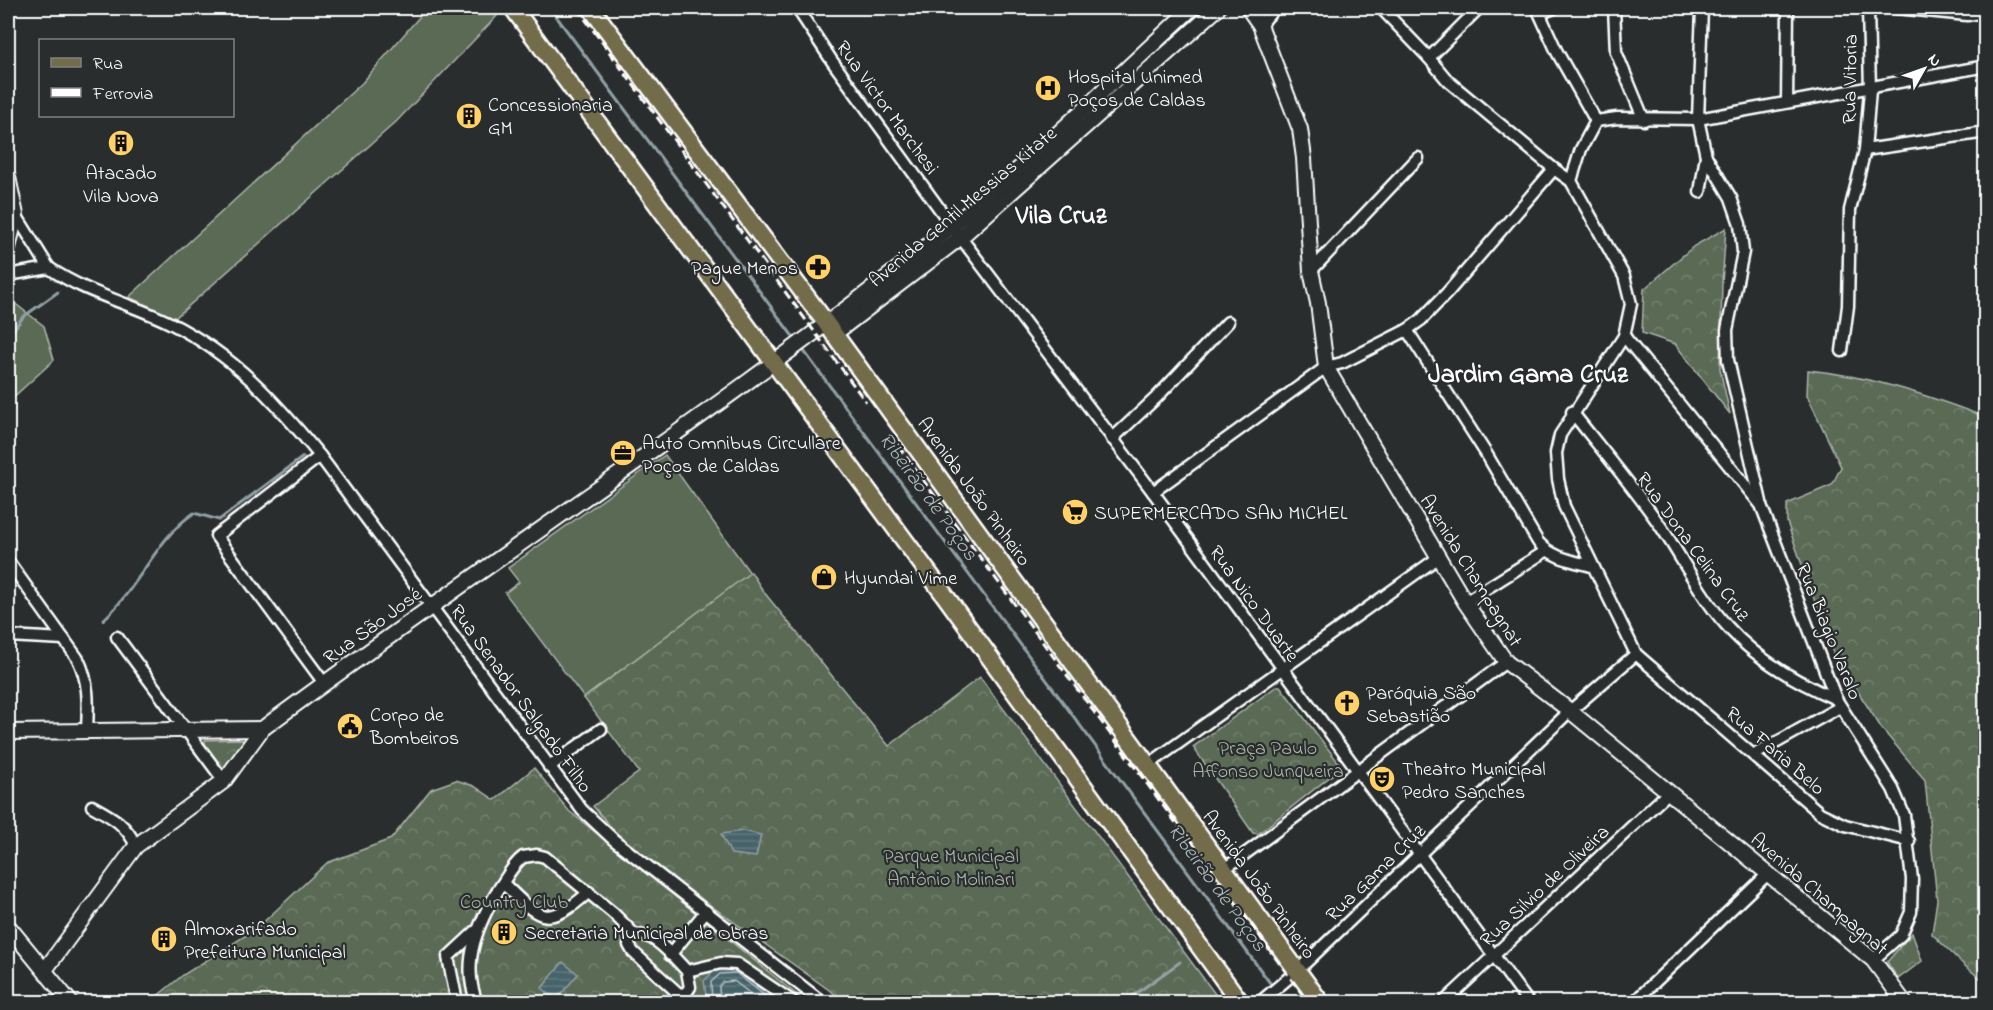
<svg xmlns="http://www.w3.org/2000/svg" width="1993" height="1010" font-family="'Indie Flower',sans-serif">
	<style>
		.grass { fill: #5a6b54; stroke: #acb5aa; stroke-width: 1.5 }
		.forest { fill: url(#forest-crowns); stroke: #acb5aa; stroke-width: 1.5 }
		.water { fill: url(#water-rules); stroke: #91a1a6; stroke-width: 1.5 }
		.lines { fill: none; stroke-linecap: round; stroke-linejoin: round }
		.shore { stroke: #b5c1c4; stroke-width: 1.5 }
		.stream { stroke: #91a1a6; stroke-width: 3 }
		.minor-casing { stroke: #fff; stroke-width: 15 }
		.tertiary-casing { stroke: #fff; stroke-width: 18 }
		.primary-casing { stroke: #fff; stroke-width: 21 }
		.minor { stroke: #2a2d2e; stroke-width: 10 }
		.tertiary { stroke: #2a2d2e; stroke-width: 14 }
		.primary { stroke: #726c4b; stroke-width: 16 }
		.rail { stroke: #fff; stroke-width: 3; stroke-dasharray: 9 4.5; stroke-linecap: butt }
		.labels { text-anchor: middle; stroke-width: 4.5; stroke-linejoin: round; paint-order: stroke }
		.poi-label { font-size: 20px; fill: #fff; stroke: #2a2d2e; text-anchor: start }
		.street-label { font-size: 20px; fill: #fff; stroke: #2a2d2e }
		.park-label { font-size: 20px; fill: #acb5aa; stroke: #2a2d2e }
		.water-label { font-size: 21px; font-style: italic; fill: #acb9bc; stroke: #2a2d2e }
		.district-label { font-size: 26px; font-weight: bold; fill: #fff; stroke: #2a2d2e }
	</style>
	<defs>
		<pattern id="forest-crowns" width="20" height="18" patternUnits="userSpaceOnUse" patternTransform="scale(1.5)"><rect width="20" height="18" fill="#5a6b54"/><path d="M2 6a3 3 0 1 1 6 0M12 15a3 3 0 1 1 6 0" fill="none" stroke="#73816e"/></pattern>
		<pattern id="water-rules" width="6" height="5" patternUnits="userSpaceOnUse" patternTransform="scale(1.5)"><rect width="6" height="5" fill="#47636b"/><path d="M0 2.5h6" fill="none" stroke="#637a81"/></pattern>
	</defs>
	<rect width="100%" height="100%" fill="#2a2d2e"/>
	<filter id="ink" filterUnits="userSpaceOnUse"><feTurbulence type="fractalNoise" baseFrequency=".0167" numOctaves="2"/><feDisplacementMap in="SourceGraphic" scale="12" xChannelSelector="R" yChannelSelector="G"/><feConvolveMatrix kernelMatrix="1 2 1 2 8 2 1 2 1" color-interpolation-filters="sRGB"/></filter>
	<g filter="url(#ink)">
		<!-- grass -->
		<g class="grass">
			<path d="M427,8H491L497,16L396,122L175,318L129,297L362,83Z"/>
			<path d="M13,302L44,326L54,360L8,402V302Z"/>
			<path d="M665,455L763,591L683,624L584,698L505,593L519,582L508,568Z"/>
		</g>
		<!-- forest -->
		<g class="forest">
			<path d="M1726,228L1722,283L1720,369L1730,414L1675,344L1642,333L1644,289L1694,246Z"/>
			<path d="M1808,370C1870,376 1927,395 1985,417V982L1966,967L1932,934L1937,900L1925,780L1882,729L1833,653L1787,522V504L1832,485L1841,467L1807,395Z"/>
			<path d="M751,572L763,591L889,746L980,677L1221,1002H846L668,875L617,834L593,806L639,772L584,698Z"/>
			<path d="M1277,686H1280L1342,767L1258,834L1253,833L1193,747Z"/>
			<path d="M242,739L244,742L227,768L223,769L205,744V740Z"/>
			<path d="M534,768L569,811L806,1002H150L183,975L256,929L327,863L391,839L431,789L456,780L474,786L495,800Z"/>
			<path d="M1912,933L1922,961L1898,979L1887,962Z"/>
		</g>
		<!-- water -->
		<g class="water">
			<path d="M743,831L761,835L756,857L731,854L721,834Z"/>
			<path d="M563,962L578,974L556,1000L542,988Z"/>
			<path d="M739,967L783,1002H707L704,981L717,968Z"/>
		</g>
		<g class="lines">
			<!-- shore -->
			<g class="shore">
				<path d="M712,1002L711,982L720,974L736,973L773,1002"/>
				<path d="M720,1002L719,986L723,982L734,981L761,1002"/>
			</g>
			<!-- stream -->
			<g class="stream">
				<path d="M550,8L797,342"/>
				<path d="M8,337L23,317L58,292"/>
				<path d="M801,347L1273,987"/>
				<path d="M103,620C139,588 157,537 194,513L219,520L303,457"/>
				<path d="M1276,992L1284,1002"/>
				<path d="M1124,1002L1180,962"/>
			</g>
			<defs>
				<g id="minor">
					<path d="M797,8L832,61L952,226L1153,492L1528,1002"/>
					<path d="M1381,8L1429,58"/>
					<path d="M1479,8L1429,58L1448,81L1554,169L1571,181"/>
					<path d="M1537,8L1557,52L1596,121"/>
					<path d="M1614,8L1616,52L1644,120"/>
					<path d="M1702,8L1698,119L1706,156L1731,198L1740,224L1743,252L1727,330L1728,360L1761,502"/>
					<path d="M1896,8L1967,15L1986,12"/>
					<path d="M1541,13L1554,8"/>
					<path d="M1260,25L1275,8"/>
					<path d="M1787,102L1788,8"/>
					<path d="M1865,150L1986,132"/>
					<path d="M1700,192L1706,156"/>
					<path d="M49,268C87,294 130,303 170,323C235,356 275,401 320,456L582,810L614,840L822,1002"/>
					<path d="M1311,271L1418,158"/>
					<path d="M8,275L49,268L16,215"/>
					<path d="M1407,330L1487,455L1538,542C1552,558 1573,561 1592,566"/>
					<path d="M1624,336L1761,505L1836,699L1893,789L1904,815L1912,879L1911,912L1901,935L1873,960"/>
					<path d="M1842,351L1848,306L1850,210L1865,150L1870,90L1868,8"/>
					<path d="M1572,412C1601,449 1632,485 1659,524C1682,557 1700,596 1727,626C1756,659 1796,682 1836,699"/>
					<path d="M1112,439L1157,397L1228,322"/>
					<path d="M320,456L216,536L324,683"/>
					<path d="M1153,492L1326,367L1342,363L1407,330L1421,320L1448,292L1554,169"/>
					<path d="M8,561L78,659C90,684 88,705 87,732"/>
					<path d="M1465,602L1546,551"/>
					<path d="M8,636L64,639"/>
					<path d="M117,637L224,781"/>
					<path d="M1754,755L1840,707"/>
					<path d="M1148,765L1439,557"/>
					<path d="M549,767L601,729"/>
					<path d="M92,806C112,817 126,824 136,846"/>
					<path d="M1909,841L1845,825L1820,813L1636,654L1564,506L1558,479L1556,453L1560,435L1624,336L1631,304L1624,276L1571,181L1581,149L1596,121L1617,118L1698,119L1986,66"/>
					<path d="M1223,870L1506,662"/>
					<path d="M503,883C540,919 546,930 589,892"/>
					<path d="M670,955L706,911"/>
					<path d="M687,971L690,987L686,993L679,994L633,952L629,945L630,937C649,925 675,959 687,971L721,963L737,964L793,1002"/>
					<path d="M457,1002L448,957L476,931"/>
					<path d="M477,1002C460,962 479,921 500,887C507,877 513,864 523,857L537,855L545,857L613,913L634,934"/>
					<path d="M1260,1002L1297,971L1570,711L1636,654"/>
					<path d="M1444,1002L1669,792"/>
					<path d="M1634,1002L1769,873"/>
				</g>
				<g id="tertiary">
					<path d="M1248,8L1260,25L1300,129L1304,158L1311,271L1318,303L1326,367L1465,602L1506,662L1570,711L1873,960L1904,1002"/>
					<path d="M8,177L16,215L8,248"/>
					<path d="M834,334L961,237L1218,8"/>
					<path d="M8,732L262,729"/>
					<path d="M8,926L70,1002"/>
					<path d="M45,970L136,846L224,781L262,729C490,560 729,405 951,227C1036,158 1112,81 1192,8"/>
				</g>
				<g id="primary">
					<path d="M513,8L930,575L1240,1002"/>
					<path d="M591,8L826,323L1320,1002"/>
				</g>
			</defs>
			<!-- minor casing -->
			<use href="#minor" class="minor-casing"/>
			<!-- tertiary casing -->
			<use href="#tertiary" class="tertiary-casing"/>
			<!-- primary casing -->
			<use href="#primary" class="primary-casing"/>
			<!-- minor -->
			<use href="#minor" class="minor"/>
			<!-- tertiary -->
			<use href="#tertiary" class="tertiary"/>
			<!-- primary -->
			<use href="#primary" class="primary"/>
			<!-- rail -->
			<g class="rail">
				<path d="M577,8L866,402"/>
				<path d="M898,446L1308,1002"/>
			</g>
		</g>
	</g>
	<!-- icons -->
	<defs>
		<symbol id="hospital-disc" viewBox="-11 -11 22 22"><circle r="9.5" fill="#ffd166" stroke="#2a2d2e"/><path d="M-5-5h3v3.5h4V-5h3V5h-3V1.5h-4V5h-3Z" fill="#111"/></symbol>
		<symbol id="building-disc" viewBox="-11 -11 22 22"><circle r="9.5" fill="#ffd166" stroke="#2a2d2e"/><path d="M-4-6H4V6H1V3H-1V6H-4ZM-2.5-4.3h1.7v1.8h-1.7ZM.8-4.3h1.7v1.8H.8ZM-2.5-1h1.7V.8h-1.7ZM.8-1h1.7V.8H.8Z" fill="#111"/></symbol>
		<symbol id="pharmacy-disc" viewBox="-11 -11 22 22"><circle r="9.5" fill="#ffd166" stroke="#2a2d2e"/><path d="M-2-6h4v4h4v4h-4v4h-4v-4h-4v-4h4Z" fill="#111"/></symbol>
		<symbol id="office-disc" viewBox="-11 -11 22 22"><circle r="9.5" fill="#ffd166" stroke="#2a2d2e"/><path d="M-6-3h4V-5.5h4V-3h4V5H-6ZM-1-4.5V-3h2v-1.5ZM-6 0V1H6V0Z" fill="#111"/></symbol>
		<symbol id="supermarket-disc" viewBox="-11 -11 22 22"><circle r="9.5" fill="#ffd166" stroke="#2a2d2e"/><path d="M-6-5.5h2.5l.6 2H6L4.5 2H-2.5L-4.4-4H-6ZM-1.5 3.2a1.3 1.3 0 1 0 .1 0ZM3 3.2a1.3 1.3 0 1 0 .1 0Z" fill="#111"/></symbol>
		<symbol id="shop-disc" viewBox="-11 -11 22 22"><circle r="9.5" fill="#ffd166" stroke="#2a2d2e"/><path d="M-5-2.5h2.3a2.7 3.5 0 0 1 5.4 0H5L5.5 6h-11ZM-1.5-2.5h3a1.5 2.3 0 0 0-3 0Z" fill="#111"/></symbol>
		<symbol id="church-disc" viewBox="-11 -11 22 22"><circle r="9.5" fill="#ffd166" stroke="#2a2d2e"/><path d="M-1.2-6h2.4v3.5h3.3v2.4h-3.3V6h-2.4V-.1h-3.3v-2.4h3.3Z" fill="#111"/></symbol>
		<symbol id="civic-disc" viewBox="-11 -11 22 22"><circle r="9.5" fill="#ffd166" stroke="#2a2d2e"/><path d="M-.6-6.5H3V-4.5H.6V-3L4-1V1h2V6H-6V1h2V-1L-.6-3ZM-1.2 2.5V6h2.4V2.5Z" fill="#111"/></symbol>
		<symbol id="theatre-disc" viewBox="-11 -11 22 22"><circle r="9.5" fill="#ffd166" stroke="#2a2d2e"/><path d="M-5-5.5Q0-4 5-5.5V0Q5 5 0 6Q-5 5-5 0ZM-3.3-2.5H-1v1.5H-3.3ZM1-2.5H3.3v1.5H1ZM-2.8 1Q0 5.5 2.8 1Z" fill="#111"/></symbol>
	</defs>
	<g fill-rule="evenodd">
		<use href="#hospital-disc" x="1033" y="73" width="30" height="30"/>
		<use href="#building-disc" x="454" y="101" width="30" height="30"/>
		<use href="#building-disc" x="106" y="128" width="30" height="30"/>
		<use href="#pharmacy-disc" x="803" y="252" width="30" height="30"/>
		<use href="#office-disc" x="608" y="438" width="30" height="30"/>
		<use href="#supermarket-disc" x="1060" y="497" width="30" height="30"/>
		<use href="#shop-disc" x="809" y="562" width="30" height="30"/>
		<use href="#church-disc" x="1332" y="688" width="30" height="30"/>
		<use href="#civic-disc" x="335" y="711" width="30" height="30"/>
		<use href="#theatre-disc" x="1367" y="764" width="30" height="30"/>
		<use href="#building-disc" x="489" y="917" width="30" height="30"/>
		<use href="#building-disc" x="149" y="924" width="30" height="30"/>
	</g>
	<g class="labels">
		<!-- poi labels -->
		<g class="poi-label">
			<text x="1068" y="83">Hospital Unimed<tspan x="1068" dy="23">Poços de Caldas</tspan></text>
			<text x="488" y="111">Concessionaria<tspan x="488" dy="23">GM</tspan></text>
			<text x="121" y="179" text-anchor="middle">Atacado<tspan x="121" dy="23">Vila Nova</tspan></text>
			<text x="798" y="274" text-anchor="end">Pague Menos</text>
			<text x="642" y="449">Auto Omnibus Circullare<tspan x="642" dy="23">Poços de Caldas</tspan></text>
			<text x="1094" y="519">SUPERMERCADO SAN MICHEL</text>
			<text x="844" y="584">Hyundai Vime</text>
			<text x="1366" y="699">Paróquia São<tspan x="1366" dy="23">Sebastião</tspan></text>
			<text x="370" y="721">Corpo de<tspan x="370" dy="23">Bombeiros</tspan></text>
			<text x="1402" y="775">Theatro Municipal<tspan x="1402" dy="23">Pedro Sanches</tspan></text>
			<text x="184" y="935">Almoxarifado<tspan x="184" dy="23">Prefeitura Municipal</tspan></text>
			<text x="524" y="939">Secretaria Municipal de Obras</text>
		</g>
		<!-- street labels -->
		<g class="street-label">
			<text transform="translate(1849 79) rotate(-89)" y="7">Rua Vitoria</text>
			<text transform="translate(888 107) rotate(54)" y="7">Rua Victor Marchesi</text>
			<text transform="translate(962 206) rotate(-40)" y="7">Avenida Gentil Messias Kitate</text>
			<text transform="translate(975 491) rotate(54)" y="7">Avenida João Pinheiro</text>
			<text transform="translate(1694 546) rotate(54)" y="7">Rua Dona Celina Cruz</text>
			<text transform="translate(1472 570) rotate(58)" y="7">Avenida Champagnat</text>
			<text transform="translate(1255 603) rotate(54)" y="7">Rua Nico Duarte</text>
			<text transform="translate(372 625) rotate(-36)" y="7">Rua São José</text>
			<text transform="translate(1830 631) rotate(68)" y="7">Rua Biagio Varalo</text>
			<text transform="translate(522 698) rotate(54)" y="7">Rua Senador Salgado Filho</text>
			<text transform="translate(1776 750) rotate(41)" y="7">Rua Faria Belo</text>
			<text transform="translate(1375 872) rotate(-44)" y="7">Rua Gama Cruz</text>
			<text transform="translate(1260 884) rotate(54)" y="7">Avenida João Pinheiro</text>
			<text transform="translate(1544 885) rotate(-43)" y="7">Rua Silvio de Oliveira</text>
			<text transform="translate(1820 893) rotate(41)" y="7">Avenida Champagnat</text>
		</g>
		<!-- park labels -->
		<g class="park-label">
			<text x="1268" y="754">Praça Paulo<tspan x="1268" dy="23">Affonso Junqueira</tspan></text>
			<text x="951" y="862">Parque Municipal<tspan x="951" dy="23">Antônio Molinari</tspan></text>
			<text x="514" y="908">Country Club</text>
		</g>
		<!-- water labels -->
		<g class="water-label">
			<text transform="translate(929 496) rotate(54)" y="7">Ribeirão de Poços</text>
			<text transform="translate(1218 887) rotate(54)" y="7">Ribeirão de Poços</text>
		</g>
		<!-- district labels -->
		<g class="district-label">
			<text x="1061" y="223">Vila Cruz</text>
			<text x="1528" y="382">Jardim Gama Cruz</text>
		</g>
	</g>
	<!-- margin -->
	<rect width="1993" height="1010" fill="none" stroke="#2a2d2e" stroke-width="30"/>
	<rect x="15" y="15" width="1963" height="980" fill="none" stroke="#fff" stroke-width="2" filter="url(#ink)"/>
	<!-- legend -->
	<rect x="39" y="39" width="195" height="78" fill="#2a2d2e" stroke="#7f8182" stroke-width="1.5"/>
	<rect x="51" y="58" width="30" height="9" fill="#726c4b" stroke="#7f8182" stroke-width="1.5"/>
	<text x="93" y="69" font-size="18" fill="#ffffff">Rua</text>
	<rect x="51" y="88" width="30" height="9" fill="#ffffff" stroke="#7f8182" stroke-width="1.5"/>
	<text x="93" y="99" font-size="18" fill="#ffffff">Ferrovia</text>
	<!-- north arrow -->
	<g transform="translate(1924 69) rotate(50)" stroke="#2a2d2e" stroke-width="4.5" paint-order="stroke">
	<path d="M0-4.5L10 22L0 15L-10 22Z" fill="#ffffff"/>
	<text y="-9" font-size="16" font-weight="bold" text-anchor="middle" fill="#ffffff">N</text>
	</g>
</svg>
